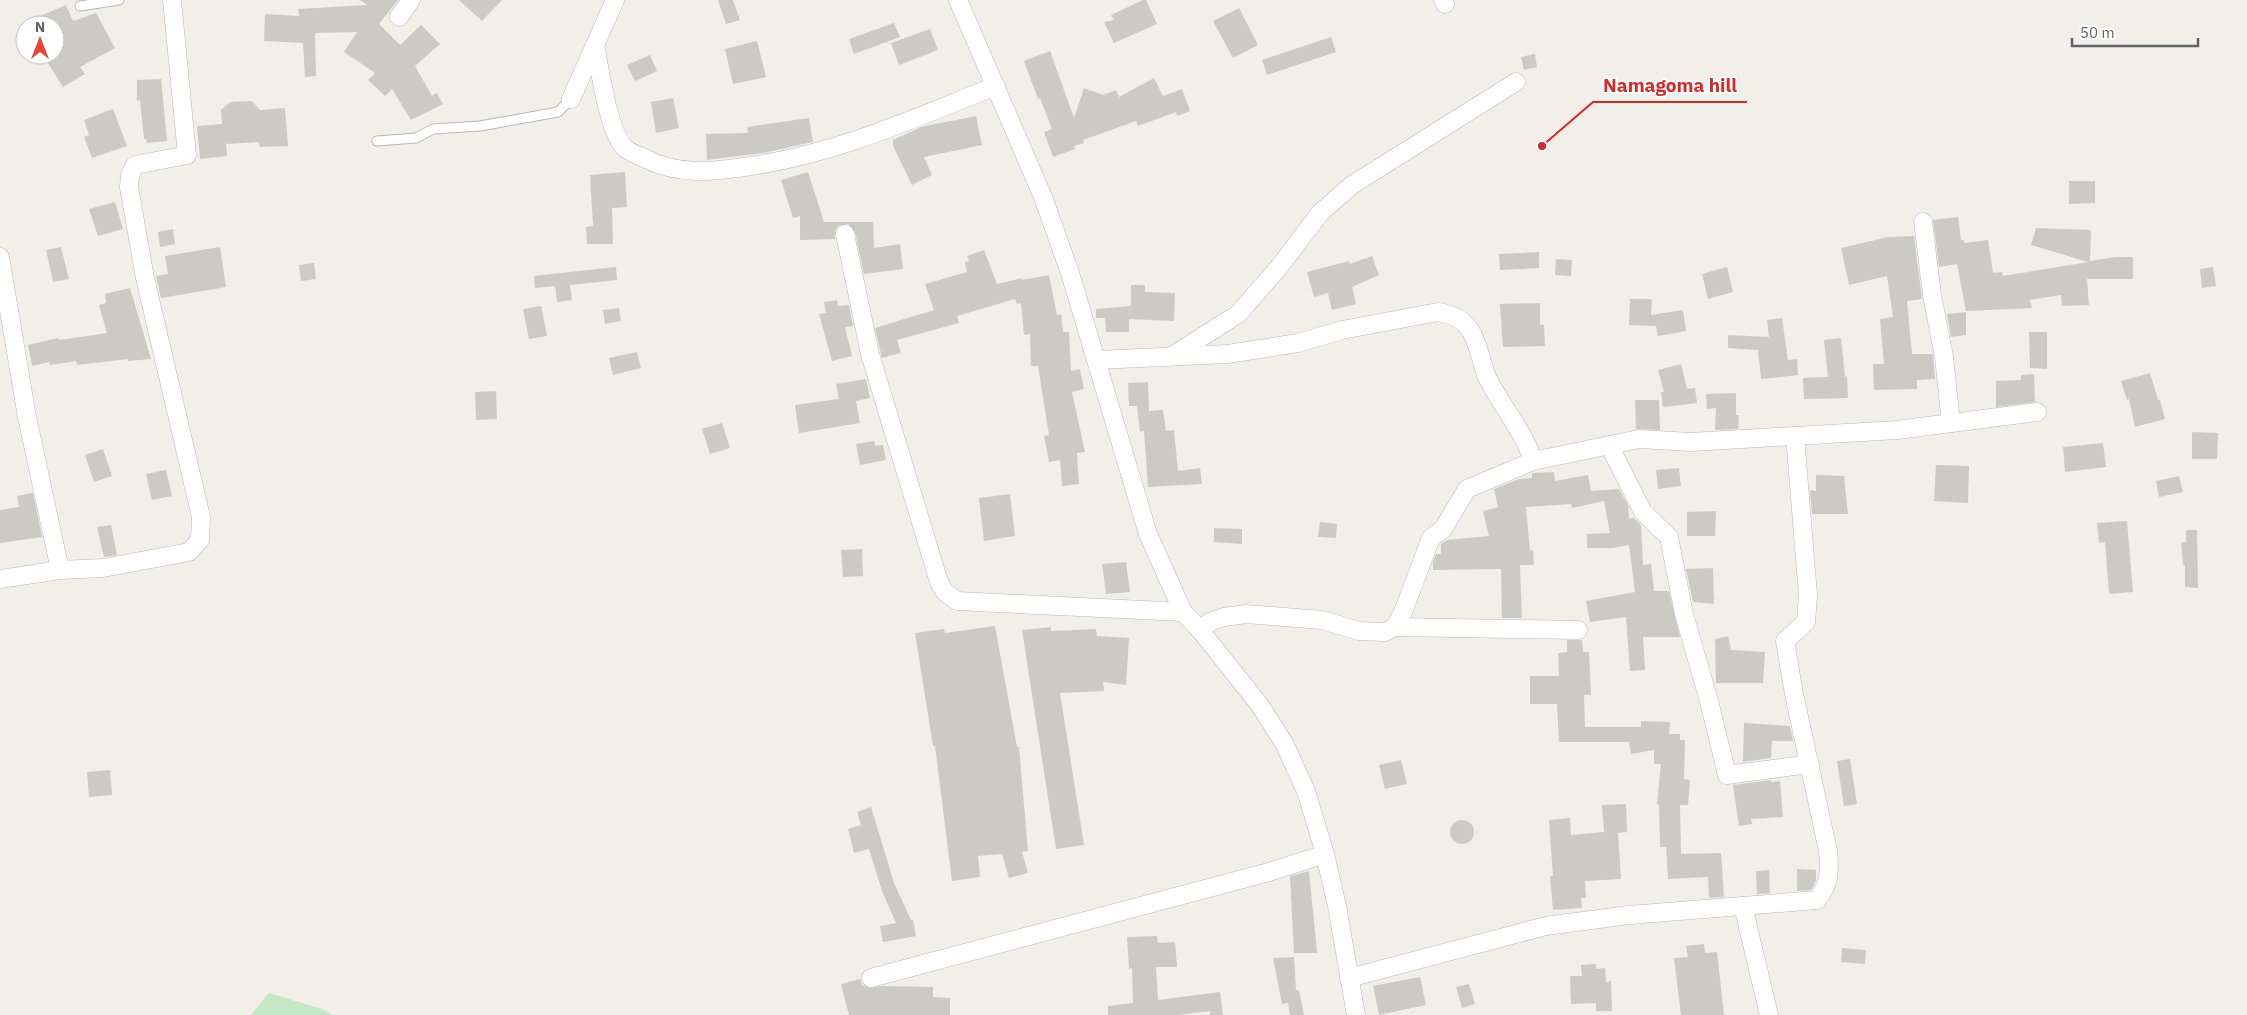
<svg xmlns="http://www.w3.org/2000/svg" width="2247" height="1015" font-family="'IBM Plex Sans',sans-serif">
	<style>
		.green { fill: #c5e8c5 }
		.building { fill: #cccac5 }
		.lines { fill: none; stroke-linecap: round; stroke-linejoin: round }
		.lane-casing { stroke: #b5b8bc; stroke-width: 11 }
		.street-casing { stroke: #b5b8bc; stroke-width: 19 }
		.lane { stroke: #fff; stroke-width: 9 }
		.street { stroke: #fff; stroke-width: 18 }
		.leader { fill: none; stroke: #d62828; stroke-width: 2 }
		.callout-dot { fill: #d62828; stroke: #fff; stroke-width: 2 }
		.callout-label { font-size: 19px; text-anchor: middle; font-weight: bold; fill: #d62828; stroke: #fff; stroke-width: 4; stroke-linejoin: round; paint-order: stroke }
	</style>
	<rect width="100%" height="100%" fill="#f1efe8"/>
	<!-- green -->
	<path class="green" d="M269,993L322,1009L333,1015H251Z"/>
	<!-- building -->
	<g class="building">
		<path d="M360,0H398L379,24L400,45L421,25L440,44L415,66L432,96L437,93L443,104L411,120L392,89L385,96L368,80L375,73L344,52L357,32L315,33L316,76L305,77L303,43L264,41L265,14L299,16L298,9L367,5Z"/>
		<path d="M459,0H502L482,21Z"/>
		<path d="M718,0H733L740,20L726,24Z"/>
		<path d="M1143,0H1146L1157,24L1114,43L1104,22L1114,20L1111,15Z"/>
		<path d="M66,5L73,21L96,13L115,48L80,67L85,74L63,87L43,55H55V25H19Z"/>
		<path d="M1239,8L1258,45L1233,58L1213,21Z"/>
		<path d="M894,23L900,37L854,54L849,39Z"/>
		<path d="M930,29L938,50L899,65L891,43Z"/>
		<path d="M1331,37L1336,52L1267,75L1262,60Z"/>
		<path d="M757,41L766,77L733,84L725,49Z"/>
		<path d="M1050,51L1074,118L1084,88L1103,95L1116,90L1119,97L1154,78L1163,96L1182,89L1190,111L1177,116L1176,112L1138,126L1136,121L1083,140L1084,143L1074,146L1075,149L1053,157L1044,132L1052,129L1040,98L1038,99L1024,61Z"/>
		<path d="M1535,54L1537,67L1524,70L1521,57Z"/>
		<path d="M650,55L657,71L635,81L627,65Z"/>
		<path d="M161,79L167,141L147,143L146,139H144L140,100L137,101V80Z"/>
		<path d="M673,98L679,128L656,133L651,102Z"/>
		<path d="M252,101L260,110L285,108L288,146L260,147L259,142L226,144L227,156L200,159L197,126L222,124L221,110L230,102Z"/>
		<path d="M113,109L127,146L92,158L84,137L89,135L84,120Z"/>
		<path d="M976,116L982,145L924,157L932,175L912,185L893,146V140L921,127Z"/>
		<path d="M809,118L813,142L763,153L707,160L706,134L748,133L747,127Z"/>
		<path d="M625,172L627,207L612,208L613,244H587L586,227L593,226L590,175Z"/>
		<path d="M808,172L824,222H873L874,248L900,244L903,269L864,274L855,232L848,224L838,226L835,231V239L800,240V216L793,218L781,180Z"/>
		<path d="M2069,181H2095V203L2069,204Z"/>
		<path d="M115,202L123,229L98,236L89,209Z"/>
		<path d="M1958,217L1961,240H1964V243L1988,240L1993,273L2002,272L2003,276L2088,262L2031,245L2036,228L2091,230L2090,261L2115,257H2133V279H2087L2089,305L2062,306L2061,295L2030,300L2032,308L1966,311L1957,264L1939,267L1933,220Z"/>
		<path d="M173,229L175,244L160,247L158,232Z"/>
		<path d="M1914,236L1922,299L1907,301L1912,354H1933L1935,379L1917,380V389L1874,390L1873,364H1884L1880,319L1893,317L1887,276L1849,285L1841,248L1888,237Z"/>
		<path d="M61,247L69,279L53,282L46,250Z"/>
		<path d="M220,247L226,287L161,298L156,276L168,274L165,256Z"/>
		<path d="M984,250L997,284L1022,278V280L1049,275L1057,315L1061,314L1063,332H1069L1071,371L1080,369L1084,389L1072,392L1085,452L1077,453L1079,484L1062,486L1060,460L1049,462L1044,436L1049,435L1038,366H1031L1030,334L1024,335L1021,303L1017,304L1015,299L957,316L959,323L897,340L901,353L882,358L875,328L934,310L925,284L967,272L965,262L969,261L967,256Z"/>
		<path d="M1539,252V268L1500,270L1499,254Z"/>
		<path d="M1372,256L1379,275L1352,287L1356,304L1332,310L1328,293L1314,297L1307,272L1349,261L1350,264Z"/>
		<path d="M1556,259L1572,260L1571,276L1555,275Z"/>
		<path d="M314,263L316,279L301,281L299,265Z"/>
		<path d="M616,267L617,280L570,285L572,300L557,302L555,286L535,288L534,276Z"/>
		<path d="M1727,267L1733,292L1708,299L1702,274Z"/>
		<path d="M2213,267L2216,286L2202,288L2200,269Z"/>
		<path d="M1131,285H1145V292L1175,293L1174,321L1129,319V332H1106L1105,318H1096V309L1131,306Z"/>
		<path d="M130,288L151,359L128,361V359L77,365L76,361L50,365V362L32,366L28,345L58,338L60,340L107,333L99,305L106,303L105,294Z"/>
		<path d="M1630,299H1652L1651,315L1683,310L1686,331L1658,336L1656,326L1629,325Z"/>
		<path d="M837,300L838,306L849,305L853,326L845,327L852,356L832,361L819,314L826,313L824,302Z"/>
		<path d="M1540,303V325H1544L1545,346L1503,347L1500,304Z"/>
		<path d="M541,306L547,336L529,339L523,309Z"/>
		<path d="M619,308L621,321L605,324L603,310Z"/>
		<path d="M1966,312V335L1951,337L1947,314Z"/>
		<path d="M1782,318L1788,360L1797,359L1798,375L1761,379L1758,350L1728,348V335L1769,337L1767,320Z"/>
		<path d="M2029,332H2047V369L2030,368Z"/>
		<path d="M1841,338L1845,377L1847,376L1848,398L1804,399L1803,378L1828,377L1824,340Z"/>
		<path d="M637,352L641,368L613,375L609,358Z"/>
		<path d="M1681,364L1687,389L1695,388L1697,403L1663,407L1661,392H1664L1658,370Z"/>
		<path d="M2150,373L2158,400H2160L2165,419L2135,427L2129,399L2127,400L2121,381Z"/>
		<path d="M2034,374L2035,402L1996,407V381L2021,380V375Z"/>
		<path d="M866,379L870,398L856,401L860,423L799,433L795,405L839,399L836,384Z"/>
		<path d="M1148,382L1149,411L1163,410L1166,431L1174,430L1178,471L1200,468L1202,484L1148,487L1144,431L1140,432L1137,406H1129L1128,383Z"/>
		<path d="M496,391L497,419L476,420L475,392Z"/>
		<path d="M1736,393V415H1739L1738,429L1715,430L1716,408L1707,409L1706,394Z"/>
		<path d="M1635,400H1659L1660,430L1636,429Z"/>
		<path d="M722,423L730,448L710,454L702,429Z"/>
		<path d="M2192,432L2218,433L2217,459H2192Z"/>
		<path d="M874,441L875,446L883,445L886,460L860,465L856,444Z"/>
		<path d="M2103,443L2106,467L2065,472L2063,447Z"/>
		<path d="M103,449L112,476L94,482L85,455Z"/>
		<path d="M1936,465L1969,466L1968,503L1934,501Z"/>
		<path d="M1679,468L1681,486L1658,489L1656,470Z"/>
		<path d="M166,470L172,496L152,500L146,474Z"/>
		<path d="M1554,472L1555,481L1588,475L1591,491L1619,489L1628,505L1629,518H1634L1641,525L1643,565L1651,564L1654,591H1669L1680,637H1643L1645,670L1630,671L1626,617L1590,622L1586,601L1635,592L1629,545L1613,548H1587V534L1610,533L1604,501L1572,508L1571,504L1526,507L1530,551L1533,550L1534,565H1520L1522,618H1502L1501,569L1433,570V562L1436,554H1441V544L1447,540L1489,536L1483,511L1498,507L1494,489L1519,479L1532,478V473Z"/>
		<path d="M1816,475L1844,476L1848,514H1812L1810,490L1816,491Z"/>
		<path d="M2179,476L2183,492L2159,497L2156,481Z"/>
		<path d="M33,493L42,537L0,543V510L19,507L17,496Z"/>
		<path d="M1010,494L1015,536L984,541L979,498Z"/>
		<path d="M1716,511L1715,536H1687V512Z"/>
		<path d="M2127,521L2133,592L2109,594L2105,542L2099,543L2097,523Z"/>
		<path d="M1320,522L1337,524L1336,538L1318,537Z"/>
		<path d="M111,525L117,555L104,557L97,527Z"/>
		<path d="M1214,528L1242,529V544L1214,542Z"/>
		<path d="M2186,530H2197L2198,588L2185,587V565H2183L2181,542H2186Z"/>
		<path d="M862,549L863,576L843,577L841,550Z"/>
		<path d="M1126,562L1130,592L1106,594L1102,564Z"/>
		<path d="M1713,568L1714,604L1693,602L1686,569Z"/>
		<path d="M995,626L1017,747H1019L1028,851L1022,852L1028,873L1009,878L1002,854L978,856L980,877L952,881L935,746H933L915,633L944,629L945,633Z"/>
		<path d="M1051,627V631L1096,629L1097,636L1129,638L1126,685L1103,682L1104,691L1060,693L1084,845L1056,849L1022,630Z"/>
		<path d="M1728,636L1731,650L1765,652L1763,683H1716L1715,639Z"/>
		<path d="M1567,640H1582L1583,652H1589L1591,695H1584L1585,727H1641V721L1670,722L1669,734H1680V740H1685L1684,779L1690,780L1688,805H1680L1681,854L1721,853L1724,897L1709,898L1708,877L1668,879L1666,847H1660L1659,805L1657,804L1661,764H1654V750L1631,754L1629,742H1559L1557,704H1530V676H1559L1558,653L1567,652Z"/>
		<path d="M1744,723L1790,726L1793,741H1772L1771,758L1743,762Z"/>
		<path d="M1850,759L1857,804L1844,806L1837,761Z"/>
		<path d="M1401,760L1407,784L1385,789L1379,765Z"/>
		<path d="M110,770L112,795L89,797L87,772Z"/>
		<path d="M1771,780V782L1780,781L1783,817L1751,819L1752,824L1739,826L1733,785Z"/>
		<path d="M1626,804L1627,832L1618,833L1621,879L1585,881L1586,898H1581L1582,908L1553,910L1550,876H1553L1549,820L1570,818L1571,835L1604,832L1602,805Z"/>
		<path d="M871,807L894,883L911,920H913L916,936L883,942L880,926L896,923L882,891L869,849L854,853L848,829L861,825L857,812Z"/>
		<circle cx="1462" cy="832" r="12"/>
		<path d="M1797,869L1816,870V881L1811,890L1797,891Z"/>
		<path d="M1769,870L1770,893L1757,894L1756,871Z"/>
		<path d="M1309,871L1317,953H1294L1290,876Z"/>
		<path d="M1157,936L1158,943L1175,942L1177,967H1156L1158,1000L1220,992L1223,1015H1210V1011L1178,1015H1108V1006L1133,1003L1132,968L1129,969L1127,937Z"/>
		<path d="M1704,944L1705,953L1717,952L1724,1015H1681L1674,958L1688,957L1686,946Z"/>
		<path d="M1842,948L1866,950L1865,964L1841,962Z"/>
		<path d="M1294,957L1296,990H1299L1304,1015H1290L1288,1003L1282,1004L1273,958Z"/>
		<path d="M1596,964V969L1605,968L1606,982L1611,981L1612,1011H1596V1003L1571,1004L1570,976H1582L1581,965Z"/>
		<path d="M1420,977L1426,1005L1379,1015L1373,986Z"/>
		<path d="M860,979L862,985L869,988L883,986L933,987V997L950,998V1015H849L841,984Z"/>
		<path d="M1469,984L1475,1004L1462,1008L1456,987Z"/>
	</g>
	<g class="lines">
		<defs>
			<g id="lane">
				<path d="M80,6L119,0"/>
				<path d="M377,141L416,138L433,129L480,126L558,112L571,99"/>
			</g>
			<g id="street">
				<path d="M958,0L1043,197L1070,273L1148,534L1183,612L1200,630L1259,704L1284,743L1306,791L1325,854L1337,906L1356,1015"/>
				<path d="M1443,0L1445,4"/>
				<path d="M399,17L411,0"/>
				<path d="M595,45C600,69 608,130 624,147C628,152 638,155 644,158C679,176 713,172 751,166C839,153 914,118 996,86"/>
				<path d="M571,99L615,0"/>
				<path d="M1923,222L1932,295L1944,357L1951,423"/>
				<path d="M845,234L870,354L939,582L945,592L957,601L1183,612"/>
				<path d="M0,257L27,417L60,570"/>
				<path d="M1172,356L1238,314L1280,266L1320,213L1352,185L1516,82"/>
				<path d="M1097,360L1228,354L1298,343L1342,330L1438,312C1450,314 1463,319 1470,330C1479,343 1481,363 1487,377C1501,406 1524,431 1533,461"/>
				<path d="M1609,445L1643,512L1669,537L1684,614L1709,701L1727,775L1810,764"/>
				<path d="M0,579L60,570L103,568L189,552L200,540L201,517L145,278L129,187L130,175L135,165L187,155L172,0"/>
				<path d="M1395,627L1578,630"/>
				<path d="M1200,630L1210,622L1224,617L1246,614L1322,620L1359,631L1385,632L1395,627L1403,612L1431,538L1443,529L1467,489L1533,461L1639,439L1691,442L1897,430L2037,412"/>
				<path d="M1743,906L1769,1015"/>
				<path d="M871,978L1269,872L1325,854"/>
				<path d="M1349,978L1546,926L1629,915L1817,900C1830,884 1830,870 1828,851L1794,694L1785,641L1806,622L1808,595L1795,436"/>
			</g>
		</defs>
		<!-- lane casing -->
		<use href="#lane" class="lane-casing"/>
		<!-- street casing -->
		<use href="#street" class="street-casing"/>
		<!-- lane -->
		<use href="#lane" class="lane"/>
		<!-- street -->
		<use href="#street" class="street"/>
	</g>
	<!-- callouts -->
	<path class="leader" d="M1542 146L1593 102H1747"/>
	<circle class="callout-dot" cx="1542" cy="146" r="5"/>
	<g class="callout-label">
		<text x="1670" y="92">Namagoma hill</text>
	</g>
	<!-- north arrow -->
	<g transform="translate(40 40)"><circle r="24" fill="#ffffff" stroke="#bfc1c3"/>
	<path d="M0-4L9 19L0 12L-9 19Z" fill="#ea4335"/>
	<text y="-8" font-size="14" font-weight="bold" text-anchor="middle" fill="#5f6368">N</text>
	</g>
	<!-- scale -->
	<path d="M2072 38v8h126v-8" fill="none" stroke="#5f6368" stroke-width="2.5"/>
	<text x="2080" y="38" font-size="15" fill="#5f6368" stroke="#ffffff" stroke-width="4" paint-order="stroke">50 m</text>
</svg>
